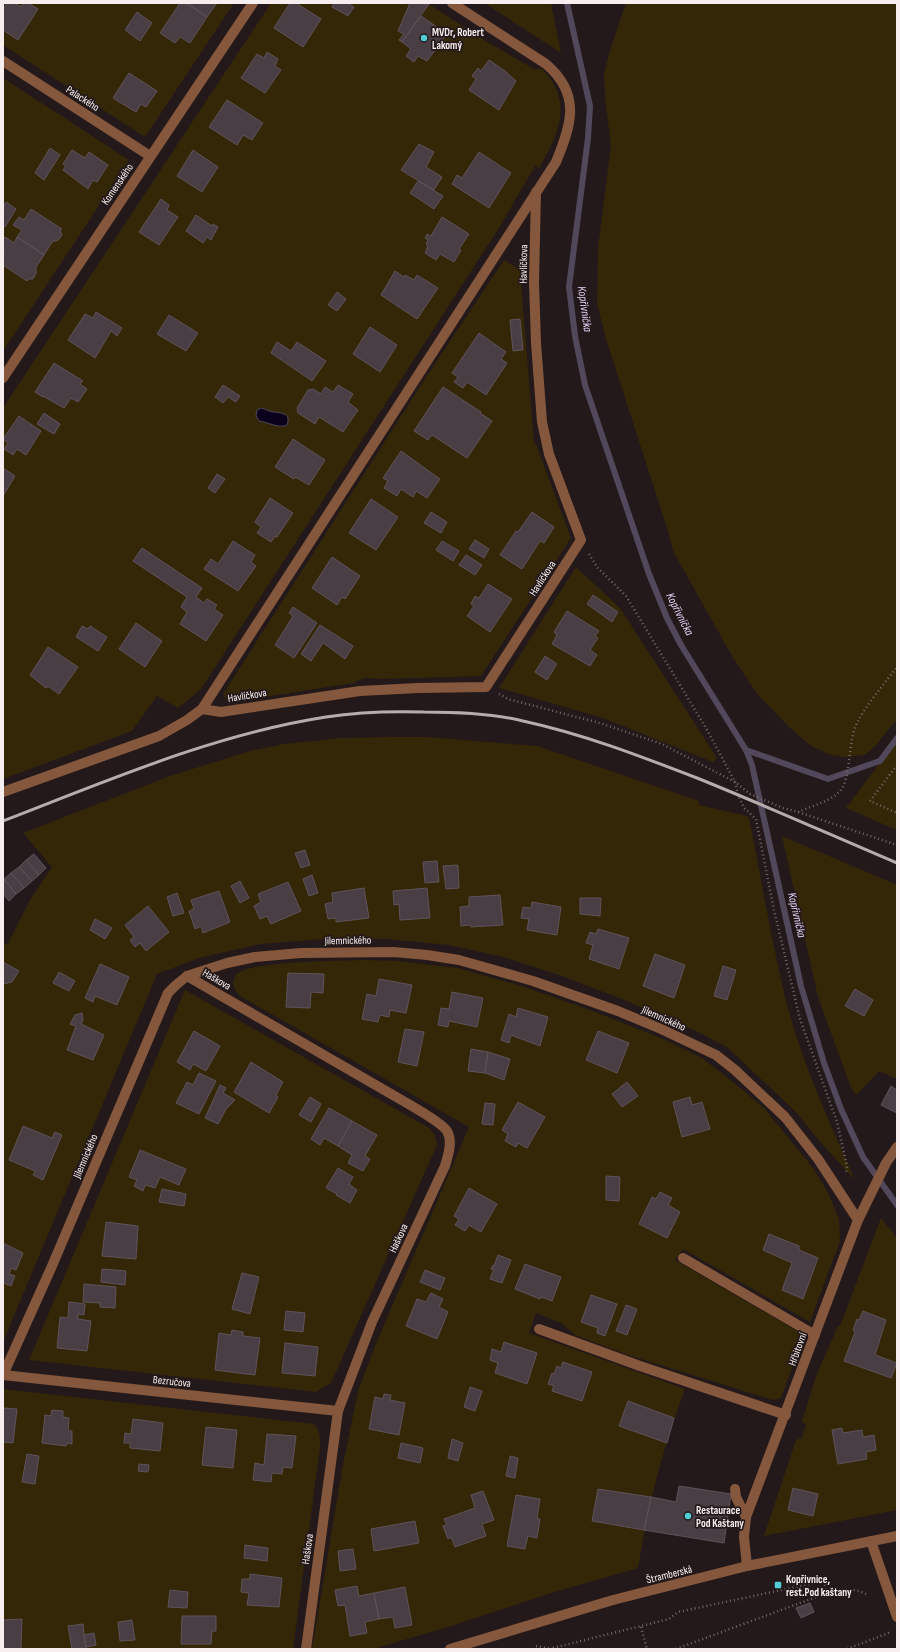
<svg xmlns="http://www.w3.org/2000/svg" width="900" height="1652" font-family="'Sofia Sans Condensed',sans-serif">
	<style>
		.green { fill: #342708 }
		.water { fill: #0b001b; stroke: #52485b }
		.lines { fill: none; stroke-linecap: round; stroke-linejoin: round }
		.stream { stroke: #52485b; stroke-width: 6 }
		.building { fill: #483e44; stroke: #5e535a }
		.path { stroke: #736969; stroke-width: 2.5; stroke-dasharray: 1 3; stroke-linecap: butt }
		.service { stroke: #85573c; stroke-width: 10 }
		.minor { stroke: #85573c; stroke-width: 10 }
		.rail { stroke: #b5acac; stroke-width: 3 }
		.poi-dot { fill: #52ccd5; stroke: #24191a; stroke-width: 1.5 }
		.labels { text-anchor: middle; stroke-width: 3.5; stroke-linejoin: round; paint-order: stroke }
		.poi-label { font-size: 11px; font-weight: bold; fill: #f7efef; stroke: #24191a; text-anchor: start }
		.street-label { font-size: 11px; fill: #f7efef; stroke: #24191a }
		.water-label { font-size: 12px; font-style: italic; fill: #e2d1f6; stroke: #24191a }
	</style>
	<rect width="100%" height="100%" fill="#24191a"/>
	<!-- green -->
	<g class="green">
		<path d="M3,3H234L145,137L3,45Z"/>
		<path d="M271,3H427L484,40L534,69H542C574,100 559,135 539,168L535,166L497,231L201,689L178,708L157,696L132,731L3,779V408Z"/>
		<path d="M485,3H551L561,53Z"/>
		<path d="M626,3H862V5L865,3H897V719L876,745L865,755L847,757L831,755L813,747L804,740L788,726L758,695L732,656L673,551L668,531L607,342L597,304L598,248L611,145L605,99L604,75L610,50Z"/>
		<path d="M3,78L129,160L3,351Z"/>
		<path d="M504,260L520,270L534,443L536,444L571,538L481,676L378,679C368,678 362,677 354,683L231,702L226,700L223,694L428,374Z"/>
		<path d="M576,567L620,608L717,758L713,762L603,718L499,688Z"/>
		<path d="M388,737H427L537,746L699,801V805L747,816L749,818C761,878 771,938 785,997C801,1061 829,1121 855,1180L821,1143L796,1112L727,1047L692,1029L627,1001L562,976L503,957L449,945L418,942L386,939H324L260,944L199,958L157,974L3,1342V945L8,943L30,900L52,867L23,833L170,776L250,751L284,744L342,738Z"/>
		<path d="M897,740V830L846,808Z"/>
		<path d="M782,836L897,885V1079L879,1071L856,1095L851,1088L818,997Z"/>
		<path d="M363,960L398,961L457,968L522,986L590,1010L661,1038L702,1058L734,1083L764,1108L813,1168L828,1193L839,1219L840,1241L810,1322L683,1249L675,1260L804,1335L781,1398L773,1400L625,1354L575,1335L561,1323L536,1313L529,1333L685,1389C663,1447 648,1506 638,1568L548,1594L445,1628L373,1649H312L342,1470L358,1391L375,1346L469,1127L240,996C234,990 230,981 237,974C250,961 341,961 363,960Z"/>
		<path d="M185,990L429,1128L435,1135L437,1145L331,1383L316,1392L29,1360Z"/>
		<path d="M881,1218L897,1238V1510L764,1536L796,1440L802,1438L806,1425L802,1421L816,1376L838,1326H840Z"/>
		<path d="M3,1389L314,1424C320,1430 320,1438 320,1447L293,1649H3Z"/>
	</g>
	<!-- water -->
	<path class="water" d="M261,408C266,409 270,412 274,412C283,413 291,414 287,425C280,429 267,422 259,421L256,416L257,410Z"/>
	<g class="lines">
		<!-- stream -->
		<g class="stream">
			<path d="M567,3L590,106L588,138L569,287L575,336L585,385L649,574L667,618L681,645L746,750L752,765L801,986L824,1063L841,1109L863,1157L897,1205"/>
			<path d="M746,750L828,779L880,761L897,738"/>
		</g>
	</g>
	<!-- building -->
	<g class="building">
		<path d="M7,3H15L21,7L24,3H28L38,9L18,40L3,30V9Z"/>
		<path d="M180,3H186L207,17L190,43L180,37L175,43L160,33Z"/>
		<path d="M186,3H217L207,17Z"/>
		<path d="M290,3H296L321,19L303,47L274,28Z"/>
		<path d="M334,3H347L354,7L348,16L332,7Z"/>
		<path d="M410,3L429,4L402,42L399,40L404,34L398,31Z"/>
		<path d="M137,12L152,23L140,41L125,30Z"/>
		<path d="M421,16L447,34L427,61L418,56L414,62L406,56L411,49L402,42Z"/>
		<path d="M267,52L278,59L275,66L281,70L265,93L241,78L257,54L264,58Z"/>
		<path d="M489,60L505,71L516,81L499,110L469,90L476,79L472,76L478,68L481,71Z"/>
		<path d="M129,73L157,91L146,107L141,104L136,112L113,98Z"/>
		<path d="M227,100L263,123L252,140L243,135L237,145L209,127Z"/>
		<path d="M419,144L434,152L426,167L442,177L434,190L401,170Z"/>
		<path d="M50,148L60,155L44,180L35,173Z"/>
		<path d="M72,150L85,158L89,152L108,165L97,182L93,180L88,189L63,170L66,166L63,164Z"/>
		<path d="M193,150L218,167L202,192L177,176Z"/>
		<path d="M479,152L511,173L489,208L452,184L457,175L462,178Z"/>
		<path d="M418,181L443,196L434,209L410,193Z"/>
		<path d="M161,199L169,205L167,210L178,217L159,245L139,232Z"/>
		<path d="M6,202L16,209L5,227L3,226V207Z"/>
		<path d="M31,209L62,229L60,231L62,235L58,240L52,242L44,255L17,237L22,230L13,225L19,217L24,220Z"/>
		<path d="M196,215L212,226L213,224L218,227L211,240L207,237L203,243L186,231Z"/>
		<path d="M442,217L469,234L459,249L461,250L454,262L440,254L436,260L425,253L428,246L426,244L428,240L425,238L427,234L431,236Z"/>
		<path d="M5,237L14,243L17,237L44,255L36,267V273L33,279H29L27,281L3,265L4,253L3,252V240Z"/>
		<path d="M395,271L404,277L405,275L414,280L417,275L438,288L417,319L381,295Z"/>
		<path d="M337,292L346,299L337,311L328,305Z"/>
		<path d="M96,312L122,328L117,336L111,331L95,358L68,340L85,314L93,318Z"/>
		<path d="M169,315L198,333L186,351L157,334Z"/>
		<path d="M520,319L523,350L513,351L510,320Z"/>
		<path d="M370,327L397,345L380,372L353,354Z"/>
		<path d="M479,333L506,352L501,359L507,363L486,395L467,382L463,388L454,382L458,377L452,373Z"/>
		<path d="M277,342L291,351L297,342L326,361L312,381L271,353Z"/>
		<path d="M54,363L83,381L80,384L87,389L78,402L71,398L64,408L43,396V397L35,392Z"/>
		<path d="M223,385L240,396L236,402L228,397L223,403L215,397Z"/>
		<path d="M338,385L353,394L348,402L358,410L343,432L319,417L315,424L298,413L297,408L308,390L313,389L321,394L325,387L333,392Z"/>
		<path d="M443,387L481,412L480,413L492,421L467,458L432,435L428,440L414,431Z"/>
		<path d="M44,413L60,424L54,434L37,424Z"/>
		<path d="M19,416L41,431L26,455L17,449L13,455L4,449L8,443L3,439Z"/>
		<path d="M293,439L325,460L309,485L295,477L294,479L275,467Z"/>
		<path d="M401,451L440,479L427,498L416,491L413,497L401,489L397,496L384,488L388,481L383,478Z"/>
		<path d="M3,468L15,476L3,496Z"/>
		<path d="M217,474L225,479L215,493L208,488Z"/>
		<path d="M270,498L293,513L277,537L275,536L271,542L257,533L261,527L255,522Z"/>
		<path d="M371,499L398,517L376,550L349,533Z"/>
		<path d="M431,512L447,522L441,533L424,523Z"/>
		<path d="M532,512L554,527L544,543L540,541L522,569L500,555L516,531L518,532Z"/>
		<path d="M475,540L489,549L484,558L469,549Z"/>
		<path d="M233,541L255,555L251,562L256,566L238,591L204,569L211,559L218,564Z"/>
		<path d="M442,541L459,551L453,561L436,550Z"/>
		<path d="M142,548L202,588L196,597L204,603L207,599L217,605L214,609L223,615L206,641L180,624L187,612L181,607L187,597L133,561Z"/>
		<path d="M466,555L482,565L475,575L459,565Z"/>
		<path d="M332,557L360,576L345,599L342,597L337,605L312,588Z"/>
		<path d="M488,584L512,599L490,632L467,616L474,606L471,604L475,596L479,598Z"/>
		<path d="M593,595L618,612L612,622L587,604Z"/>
		<path d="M293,607L317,623L294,658L275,645L293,616L289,613Z"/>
		<path d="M567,611L599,631L595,636L598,638L590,650L597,655L590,666L552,644L557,635L554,632Z"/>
		<path d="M136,623L162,641L145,667L119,649Z"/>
		<path d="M320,625L353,646L345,659L323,643L311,661L301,654Z"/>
		<path d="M82,626L88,629L90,626L107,637L98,651L76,637Z"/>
		<path d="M48,647L78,667L59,694L48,686L46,688L30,675Z"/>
		<path d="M545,656L557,664L547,680L535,672Z"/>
		<path d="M305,850L310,865L301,868L295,853Z"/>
		<path d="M34,854L46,868L39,875L26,860Z"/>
		<path d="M26,860L39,875L32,881L19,867Z"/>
		<path d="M437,861L439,882L425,883L423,862Z"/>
		<path d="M458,865L459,888L446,889L443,866Z"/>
		<path d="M19,867L32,881L24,888L11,873Z"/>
		<path d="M11,873L24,888L16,894L4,879Z"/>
		<path d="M312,875L318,893L309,896L303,879Z"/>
		<path d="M4,879L16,894L9,901L3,894Z"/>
		<path d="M240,881L249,898L240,903L231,886Z"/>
		<path d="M288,882L301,911L271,924L267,916L260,919L254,906L261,902L258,894Z"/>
		<path d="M364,888L369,918L336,922V918L328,919L325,904L333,902L332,893Z"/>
		<path d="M427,888L430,918L400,920L399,904L394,905L393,891Z"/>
		<path d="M219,891L230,922L203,933L201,926L195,929L189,911L194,909L191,900Z"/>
		<path d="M177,893L184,913L173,916L167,897Z"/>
		<path d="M500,895L503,925L471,927L470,925L461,926L460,907L469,906V897Z"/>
		<path d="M580,898H601L600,916L580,914Z"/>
		<path d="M532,902L561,907L557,935L527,930L529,919L521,918L523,907L531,908Z"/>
		<path d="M148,906L169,932L146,951L140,943L135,947L130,940L134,937L125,925Z"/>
		<path d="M95,919L112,928L105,939L90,930Z"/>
		<path d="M598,929L629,938L619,969L589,959L593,945L586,943L590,932L596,934Z"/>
		<path d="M655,954L685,965L674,998L643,986Z"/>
		<path d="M3,962L19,971L12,982L3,984Z"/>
		<path d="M100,964L129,977L117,1005L95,996L93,1002L85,998Z"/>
		<path d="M723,966L736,970L727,1000L714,996Z"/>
		<path d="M59,972L75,981L69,991L53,983Z"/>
		<path d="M288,973L324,974L323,993L311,992L310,1008L286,1007Z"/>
		<path d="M379,979L412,985L406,1013L390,1010L389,1017L380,1015L378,1022L362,1019L367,994L376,996Z"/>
		<path d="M855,989L873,1000L864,1016L845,1006Z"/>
		<path d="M452,992L483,998L477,1027L449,1021L448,1027L438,1025L441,1008L449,1009Z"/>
		<path d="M518,1008L548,1017L540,1046L511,1035L509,1043L501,1040L509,1014L516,1017Z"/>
		<path d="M82,1013L83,1020L81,1024L104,1035L93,1060L67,1050L76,1026L70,1024L75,1015Z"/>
		<path d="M405,1029L424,1032L417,1066L398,1062Z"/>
		<path d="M194,1031L220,1046L206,1071L193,1064L190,1070L177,1062Z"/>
		<path d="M598,1031L629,1043L617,1073L586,1060Z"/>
		<path d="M471,1049L488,1052L485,1073L468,1071Z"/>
		<path d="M488,1052L510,1059L504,1080L485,1073Z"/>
		<path d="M251,1062L283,1082L276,1095L278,1097L269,1113L234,1092Z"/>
		<path d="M199,1073L216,1081L199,1114L176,1103L187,1082L193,1085Z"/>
		<path d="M627,1082L638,1096L622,1107L612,1094Z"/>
		<path d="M220,1085L226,1088L223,1093L235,1100L226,1109L218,1124L205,1118Z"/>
		<path d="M891,1086L897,1090V1113L881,1105Z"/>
		<path d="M310,1097L321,1104L311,1122L299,1115Z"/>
		<path d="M690,1097L692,1105L702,1102L710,1129L682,1137L673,1102Z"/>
		<path d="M518,1102L545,1117L527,1148L518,1143L516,1147L505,1141L508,1134L502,1130Z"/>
		<path d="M485,1103L495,1104L493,1125L482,1124Z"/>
		<path d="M329,1108L352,1121L338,1146L324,1138L320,1145L311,1139Z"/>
		<path d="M352,1121L377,1135L365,1156L370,1159L363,1171L348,1163L352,1155L338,1146Z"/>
		<path d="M23,1126L52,1138L55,1132L62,1135L43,1180L33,1175L35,1171L9,1160Z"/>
		<path d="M140,1150L186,1169L179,1185L160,1177L155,1188L145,1185L143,1191L134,1186L137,1180L129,1177Z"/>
		<path d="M338,1168L353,1177L349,1184L357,1190L350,1203L336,1195L337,1194L326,1188Z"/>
		<path d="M606,1176L620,1177L619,1201L606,1200Z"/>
		<path d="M469,1188L497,1204L481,1232L469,1225L465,1231L455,1225L459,1219L454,1216Z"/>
		<path d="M162,1189L186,1194L184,1206L159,1202Z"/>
		<path d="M660,1192L672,1198L668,1205L680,1212L667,1238L639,1224L652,1197L656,1199Z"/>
		<path d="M106,1222L138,1226L136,1259L102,1256Z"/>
		<path d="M769,1234L799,1246V1250L818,1258L803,1299L782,1290L792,1263L763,1250Z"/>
		<path d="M3,1243L23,1253L16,1270L11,1268L9,1274L15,1276L11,1286L3,1283Z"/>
		<path d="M498,1255L511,1260L502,1283L490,1279L494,1269H491L493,1265L494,1266Z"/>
		<path d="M525,1264L561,1277L552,1301L541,1297L540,1299L515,1289Z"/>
		<path d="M102,1269L126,1271L125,1285L101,1282Z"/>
		<path d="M425,1270L445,1278L440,1290L420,1282Z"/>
		<path d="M242,1273L259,1277L250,1314L232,1309Z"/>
		<path d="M84,1284L116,1287L115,1308L100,1307V1303L83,1302Z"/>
		<path d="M431,1293L443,1299L439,1307L448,1312L437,1339L406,1326L417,1299L426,1302Z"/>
		<path d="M591,1295L617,1304L605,1336L597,1333L598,1328L581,1322Z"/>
		<path d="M69,1302L85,1304L84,1315L78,1314V1319L91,1321L87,1351L57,1348L60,1317L68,1318Z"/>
		<path d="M626,1305L637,1309L627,1335L616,1331Z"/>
		<path d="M286,1311L305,1313L303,1332L284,1330Z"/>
		<path d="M863,1311L886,1320L875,1355L897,1363L891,1378L844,1361L855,1332L853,1330L857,1319L859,1320Z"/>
		<path d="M232,1330L243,1332V1336L260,1338L255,1375L215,1370L219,1333L231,1335Z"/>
		<path d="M504,1342L537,1353L527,1384L495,1373L498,1363L490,1360L492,1349L501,1352Z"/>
		<path d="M285,1343L318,1347L315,1376L282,1373Z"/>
		<path d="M563,1362L592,1372L582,1401L552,1391L554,1386L548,1384L552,1373L554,1374L557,1366L561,1368Z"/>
		<path d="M470,1387L482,1391L475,1411L464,1407Z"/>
		<path d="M384,1394L391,1395L390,1400L405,1403L399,1435L369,1429L375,1397L383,1399Z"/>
		<path d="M628,1401L674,1418L667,1443L619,1426Z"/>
		<path d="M3,1408L17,1409L13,1443L3,1442Z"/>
		<path d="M52,1410L63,1411V1417L69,1418L68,1431H72V1444L67,1443L66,1446L42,1443L45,1415L51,1416Z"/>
		<path d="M133,1419L163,1423L160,1451L130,1448V1443H124L125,1433L131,1434Z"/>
		<path d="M206,1427L237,1430L233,1468L202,1465Z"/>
		<path d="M842,1428L843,1433L862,1430L863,1437L874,1435L876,1450L866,1452L867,1459L838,1464L832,1430Z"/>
		<path d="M267,1434L296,1436L292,1468L283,1467L282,1474L272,1473L271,1482L253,1480L255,1463L264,1465Z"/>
		<path d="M452,1439L463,1443L458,1461L448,1458Z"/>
		<path d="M401,1443L423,1448L420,1463L398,1458Z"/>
		<path d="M27,1454L39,1456L35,1484L22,1482Z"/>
		<path d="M510,1456L518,1458L515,1478L506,1476Z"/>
		<path d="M139,1464L149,1465L148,1472L138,1471Z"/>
		<path d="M679,1486L731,1494L724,1543L644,1530L651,1497L676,1502Z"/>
		<path d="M793,1488L818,1494L813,1516L788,1510Z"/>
		<path d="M598,1489L651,1497L644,1530L592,1521Z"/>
		<path d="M483,1491L494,1520L482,1524L486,1536L455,1547L451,1537L448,1539L443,1526L447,1525L444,1519L475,1508L471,1495Z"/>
		<path d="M516,1495L540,1499L537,1518L540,1519L537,1538L528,1536L525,1549L507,1546Z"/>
		<path d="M415,1521L419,1543L374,1551L371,1529Z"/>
		<path d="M245,1545L268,1548L267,1561L244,1558Z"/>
		<path d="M353,1549L356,1569L340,1571L338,1551Z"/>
		<path d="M250,1574L282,1578L279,1607L247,1605L249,1593L241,1592L242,1579H250Z"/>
		<path d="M357,1586L359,1596L374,1593L379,1619L365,1622L367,1633L350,1636L345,1605L338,1606L335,1590Z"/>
		<path d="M405,1587L412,1625L395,1628L393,1617L379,1619L374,1593Z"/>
		<path d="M170,1590L188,1592L187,1608L168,1607Z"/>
		<path d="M810,1603L814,1612L801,1618L796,1608Z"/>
		<path d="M182,1616H216V1631H212L211,1644H181Z"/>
		<path d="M22,1619L21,1649H3V1620Z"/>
		<path d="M132,1620L135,1640L120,1641L118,1622Z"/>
		<path d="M83,1624L86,1649H72L68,1626Z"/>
		<path d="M94,1633L96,1645L86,1647L84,1635Z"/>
	</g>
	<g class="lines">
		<!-- path -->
		<g class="path">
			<path d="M589,554L597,567L626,596L706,728L735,782L738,795L744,808L756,819L774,910L800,1019L837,1122L847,1166L846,1174"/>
			<path d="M499,694L508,699L603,724L662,744L735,782L750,794L783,808L798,812L897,845"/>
			<path d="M897,765L870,801L897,813"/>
			<path d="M798,812C811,806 829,802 839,792C852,780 847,740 858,721C867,704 885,683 897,667"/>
			<path d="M641,1627L647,1649"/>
			<path d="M553,1648L669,1619L678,1612L824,1581L827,1593"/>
			<path d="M535,1649V1646L553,1649"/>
			<path d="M676,1649L827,1593C841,1590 853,1587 866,1594"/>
			<path d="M847,1649L891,1632"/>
		</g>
		<!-- service -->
		<g class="service">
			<path d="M683,1258L815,1335"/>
			<path d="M539,1329L640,1366L786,1415"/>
			<path d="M735,1489L736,1497L746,1517"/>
		</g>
		<!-- minor -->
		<g class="minor">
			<path d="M3,61L150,156"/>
			<path d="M3,378L253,3"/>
			<path d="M202,709L221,712L360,691L418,688L486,687L581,540L549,454L542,422L536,343L534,282L536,192"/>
			<path d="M3,792L159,736L187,720L202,709L556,162C572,124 581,94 546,64L452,3"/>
			<path d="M187,976L405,1102C415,1108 441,1122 447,1131C453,1141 448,1156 445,1166L372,1322L338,1411L306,1649"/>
			<path d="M3,1375L52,1266L168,993L176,985L187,976L227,963L255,957L301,953L394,952L427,955L459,960L533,981L618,1011L661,1029L716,1055L735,1070L785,1117L818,1159L858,1220"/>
			<path d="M3,1375L338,1411"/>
			<path d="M871,1541L897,1617"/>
			<path d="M747,1566L744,1537L746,1517L858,1220L886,1163L897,1147"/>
			<path d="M450,1649L613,1600L747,1566L897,1536"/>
		</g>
		<!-- rail -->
		<path class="rail" d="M3,821C107,781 215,734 326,717C358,712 392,711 424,712C457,712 491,713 523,721C583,734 640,756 697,778C764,805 831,835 897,863"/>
	</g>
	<!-- markers -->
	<g class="poi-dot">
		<circle cx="424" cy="38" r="4"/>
		<circle cx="688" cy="1516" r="4"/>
		<rect x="774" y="1581" width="8" height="8" rx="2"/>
	</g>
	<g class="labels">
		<!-- poi labels -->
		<g class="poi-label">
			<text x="432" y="36">MVDr, Robert<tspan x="432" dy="13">Lakomý</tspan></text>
			<text x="696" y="1514">Restaurace<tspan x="696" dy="13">Pod Kaštany</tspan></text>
			<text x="786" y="1583">Kopřivnice,<tspan x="786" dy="13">rest.Pod kaštany</tspan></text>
		</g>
		<!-- street labels -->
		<g class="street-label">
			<text transform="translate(83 98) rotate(33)" y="4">Palackého</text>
			<text transform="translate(117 184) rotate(-56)" y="4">Komenského</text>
			<text transform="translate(523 264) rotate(-89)" y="4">Havlíčkova</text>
			<text transform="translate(542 578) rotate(-57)" y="4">Havlíčkova</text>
			<text transform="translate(247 695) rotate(-9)" y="4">Havlíčkova</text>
			<text transform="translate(348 940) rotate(-1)" y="4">Jilemnického</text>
			<text transform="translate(217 979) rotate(30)" y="4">Haškova</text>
			<text transform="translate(664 1018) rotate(24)" y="4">Jilemnického</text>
			<text transform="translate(85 1156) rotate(-67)" y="4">Jilemnického</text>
			<text transform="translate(398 1238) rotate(-65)" y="4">Haškova</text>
			<text transform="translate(797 1349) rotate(-70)" y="4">Hřbitovní</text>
			<text transform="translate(172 1381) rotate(6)" y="4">Bezručova</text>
			<text transform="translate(307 1549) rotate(-82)" y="4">Haškova</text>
			<text transform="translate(669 1574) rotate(-14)" y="4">Štramberská</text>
		</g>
		<!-- water labels -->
		<g class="water-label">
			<text transform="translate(585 309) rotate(82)" y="4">Kopřivnička</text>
			<text transform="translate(680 614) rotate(63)" y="4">Kopřivnička</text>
			<text transform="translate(797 915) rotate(77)" y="4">Kopřivnička</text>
		</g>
	</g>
	<!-- border -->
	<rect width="900" height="1652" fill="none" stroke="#f7efef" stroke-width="8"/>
</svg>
